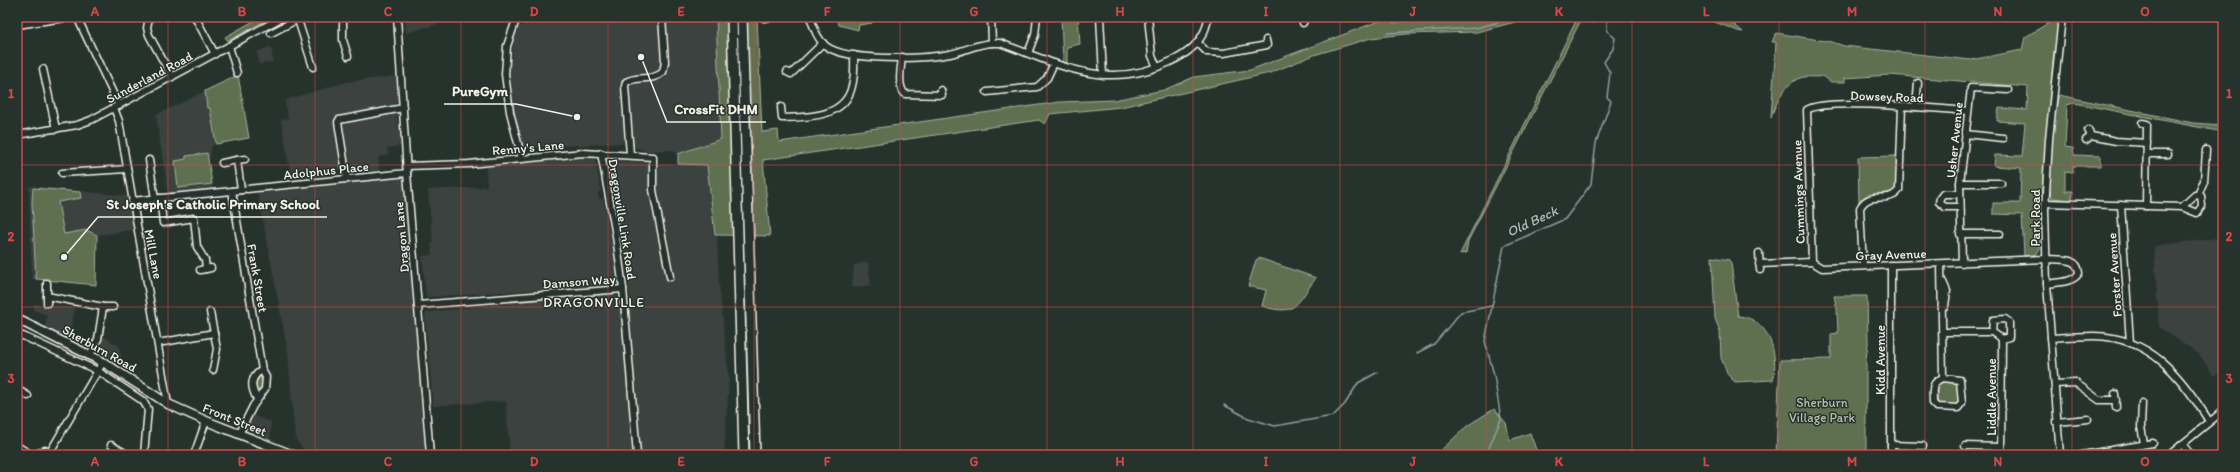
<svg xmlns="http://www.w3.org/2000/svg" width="2240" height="472" font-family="Itim,sans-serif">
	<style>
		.built { fill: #3b4241 }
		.green { fill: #5f6f51; stroke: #aab09c }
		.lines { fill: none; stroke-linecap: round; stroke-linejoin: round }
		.stream { stroke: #8da19f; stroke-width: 1.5 }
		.minor-casing { stroke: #f4f1e8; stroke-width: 9 }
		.major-casing { stroke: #f4f1e8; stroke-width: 11 }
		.highway-casing { stroke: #f4f1e8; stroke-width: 12 }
		.minor { stroke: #26332d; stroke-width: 6 }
		.major { stroke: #26332d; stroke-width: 8 }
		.highway { stroke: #26332d; stroke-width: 9 }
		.grid { fill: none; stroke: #da4645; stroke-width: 1; stroke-opacity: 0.55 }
		.labels { text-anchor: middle; stroke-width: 3; stroke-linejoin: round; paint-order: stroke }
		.street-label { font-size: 13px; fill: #f4f1e8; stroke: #26332d }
		.park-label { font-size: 13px; fill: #b8bdac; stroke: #26332d }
		.water-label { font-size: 14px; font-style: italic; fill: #b0bcb7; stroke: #26332d }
		.neighbourhood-label { font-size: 14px; letter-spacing: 1px; fill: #f4f1e8; stroke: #26332d }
		.leader { fill: none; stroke: #f4f1e8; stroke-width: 1.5 }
		.callout-dot { fill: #f4f1e8; stroke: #26332d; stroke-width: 1.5 }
		.callout-label { font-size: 14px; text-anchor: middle; font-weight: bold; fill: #f4f1e8; stroke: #26332d; stroke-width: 3; stroke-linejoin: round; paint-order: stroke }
		.neatline { fill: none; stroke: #da4645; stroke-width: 1.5 }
		.grid-label { font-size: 13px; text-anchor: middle; font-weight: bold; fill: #da4645 }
	</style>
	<rect width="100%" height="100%" fill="#26332d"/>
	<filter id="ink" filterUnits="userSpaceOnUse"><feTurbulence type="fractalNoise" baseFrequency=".025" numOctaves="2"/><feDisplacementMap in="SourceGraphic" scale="8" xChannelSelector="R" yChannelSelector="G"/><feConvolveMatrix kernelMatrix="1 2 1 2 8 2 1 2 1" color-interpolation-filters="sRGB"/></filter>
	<g filter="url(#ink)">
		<!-- built -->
		<g class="built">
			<path d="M405,17H461L406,33Z"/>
			<path d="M525,17H716L721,139L678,154L673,150L646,151L620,143L524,148L519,136L514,111L509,66L512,59L514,33L516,29L525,23Z"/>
			<path d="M271,46L273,62L259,64L257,52Z"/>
			<path d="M238,75L249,138L212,145L209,161L213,189L168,194L156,115Z"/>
			<path d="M396,76L399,100L395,104L401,146L387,148L388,155L378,157L380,172L354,174L353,165L341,167L336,174L292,181L281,120L288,119L285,100L347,82Z"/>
			<path d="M589,157L595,159L601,190L598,193L599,199H603L614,251L617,299L630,298L626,268L631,264L630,254L624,252L620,236L607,159L657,164L707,165L715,235H717L719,284L729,379L724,455H510L506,401L433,406L425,315L427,312L537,300L536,290L426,297L422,256L432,255L431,244H433L428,190L487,187L486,167Z"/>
			<path d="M407,173L430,455H307L297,441L294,428L288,353L257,188Z"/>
			<path d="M29,186L127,196L133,230L97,235L96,285L32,279Z"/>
			<path d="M2217,238L2223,244V370L2214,376L2199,354L2159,327L2154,246Z"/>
			<path d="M868,262L871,285L852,288L854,265Z"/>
			<path d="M34,304L75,308L69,339L45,328L47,315L34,310Z"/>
			<path d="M99,333L119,346L123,368L92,351Z"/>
			<path d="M251,415L271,422L270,441L244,432Z"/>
		</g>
		<!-- green -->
		<g class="green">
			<path d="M261,17L267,20L228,41L225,37Z"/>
			<path d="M716,17H757L762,132L778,130L779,142L1060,102L1114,100L1164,90L1194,77L1250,70L1387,18L1393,23L1411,20L1410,17H1534L1477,32L1407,34L1371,38L1314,55L1270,73L1121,107L1050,114L1045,124L1039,120L763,160L770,236L715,235L707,165L678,164V154L721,139Z"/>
			<path d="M836,17H872V23L859,25L858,30L839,25Z"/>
			<path d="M1061,17H1078L1080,44L1067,47V65L1063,63Z"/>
			<path d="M1578,17H1603L1592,23L1583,19L1580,22L1468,241L1466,253L1460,254Z"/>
			<path d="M1702,17H1725L1743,32L1738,31Z"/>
			<path d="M2059,17L2056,50L2054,51L2053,59L2041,202L2040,248L2037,254L2024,256L2022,215L1993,214V203H2020L2021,168L1994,166L1995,155L2022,156L2025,123L1997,121L1999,108L2027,110L2028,87L1890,75L1845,78V82H1831L1823,76C1816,78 1810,76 1804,77C1787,79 1775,104 1771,118L1776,42H1772L1776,33L1832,42L1844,46L1971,60L2022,50L2025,37Z"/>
			<path d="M238,75L249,138L216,144L210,108H207L205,91Z"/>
			<path d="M2059,95L2193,123L2223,125V132L2074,103L2067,105L2065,147L2073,148L2074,155L2101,156V166H2073V173L2065,172V191H2072V200L2052,198C2045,182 2053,114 2059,95Z"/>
			<path d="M207,153L212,184L178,188L175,161L186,159V156Z"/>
			<path d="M1898,156L1895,194L1866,198L1859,202L1858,157Z"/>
			<path d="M33,188L80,192L81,198L58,202L64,234L86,230L97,235L96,285L36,279L32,202Z"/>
			<path d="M1712,257L1729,260L1731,263L1738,316C1769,318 1779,353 1773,380L1735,382L1728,375L1721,358L1720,331L1715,319Z"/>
			<path d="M1259,258L1316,278C1296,304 1297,317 1262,306L1266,290L1248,286L1256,260Z"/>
			<path d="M1834,296H1867L1868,344L1866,359V455H1776L1780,360L1831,359V334L1838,333L1837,309Z"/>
			<path d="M260,374L263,386L258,395L255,385Z"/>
			<rect x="1937" y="381" width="22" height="24"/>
			<path d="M1494,409L1506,423L1510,440L1530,433L1538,455H1436L1467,426Z"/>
		</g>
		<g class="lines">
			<!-- stream -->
			<g class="stream">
				<path d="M1387,33L1476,28L1519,17"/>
				<path d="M1417,353L1434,344L1461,312L1492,306"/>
				<path d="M1224,405L1248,418L1275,426L1333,416L1345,404L1358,383L1378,372"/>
				<path d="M1486,455L1501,419L1494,375L1485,341L1504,246L1565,219L1591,184L1596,143L1611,101L1607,97L1610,73L1604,62L1613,49L1615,38L1607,31V17"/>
			</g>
			<defs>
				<g id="minor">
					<path d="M77,17L119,106"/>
					<path d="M149,17L147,28L149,35L172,77"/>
					<path d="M195,17L215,54"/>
					<path d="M297,17L313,67"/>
					<path d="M343,17V40L348,56"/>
					<path d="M397,17L407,173L430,455"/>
					<path d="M517,17L507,46L505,74L510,112L522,159"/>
					<path d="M810,17C814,28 817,39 826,46C847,62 924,59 950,54C964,51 977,44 992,43H1000C1064,66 1109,93 1176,59C1193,50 1206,37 1208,17"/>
					<path d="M991,17L992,43"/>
					<path d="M1100,17L1103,75"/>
					<path d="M1148,17L1152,56L1157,67"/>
					<path d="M764,18L772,17"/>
					<path d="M1303,23L1305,17"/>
					<path d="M17,25L71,17"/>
					<path d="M271,33L302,17"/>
					<path d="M1198,43L1207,52L1224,53L1267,45L1266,40"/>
					<path d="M229,46L237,73"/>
					<path d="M1028,53L1035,35L1037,17"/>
					<path d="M902,57C901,68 897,86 905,94L942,95L941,90"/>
					<path d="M43,69L56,129"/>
					<path d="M787,72L791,74L823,43"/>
					<path d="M987,92L1037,87L1047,78L1054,63"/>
					<path d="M781,107L782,118C808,117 845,118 852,86C855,76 854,65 854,55"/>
					<path d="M1916,107L1918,83"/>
					<path d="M114,108L119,121L168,404"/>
					<path d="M1967,111C1940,109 1825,97 1807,110L1812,262L1822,268L2046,259C2058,260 2078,256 2079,273C2073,283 2058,282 2047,284"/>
					<path d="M2142,123L2147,124L2146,206"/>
					<path d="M1965,134L2003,138"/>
					<path d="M17,135L77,125L91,120L283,17"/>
					<path d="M2091,136L2116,141L2147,143"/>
					<path d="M2086,140L2091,136L2088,130"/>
					<path d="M601,153L616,236L623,289L637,455"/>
					<path d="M2147,154H2168"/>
					<path d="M630,155L625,86L626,82C638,75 652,82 663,72L665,62L662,17"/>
					<path d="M149,160L155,199"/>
					<path d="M237,160L245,159"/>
					<path d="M222,163L237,160L241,190"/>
					<path d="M406,166L469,164L583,153L653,157V190L670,277"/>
					<path d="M62,173L127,169"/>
					<path d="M347,179L338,122L339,120L403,108"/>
					<path d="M1960,183H2001"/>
					<path d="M247,189L407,173"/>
					<path d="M232,191L262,370L266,377L265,389L253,406L239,434"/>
					<path d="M2198,195L2204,181L2206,150"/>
					<path d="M160,198L163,223L194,218L197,247L205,260L206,269"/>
					<path d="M132,201L242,190"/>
					<path d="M2045,203L2182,207L2197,213L2202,206L2201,196L2195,195L2182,207"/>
					<path d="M2121,205L2130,343"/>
					<path d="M1959,207H1945L1939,202L1940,198L1943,194H1960"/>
					<path d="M1960,234H2000"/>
					<path d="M1759,253L1760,270"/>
					<path d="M1962,263L1960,183L1971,88L2008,90"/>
					<path d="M1759,264L1812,262"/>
					<path d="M1941,264L1943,378"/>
					<path d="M1863,266L1860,208C1870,189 1889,205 1899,190L1902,106"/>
					<path d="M200,270L211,268"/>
					<path d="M1943,282L1947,291L1945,306"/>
					<path d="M47,296L103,307L98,339L90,355"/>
					<path d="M47,303V283"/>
					<path d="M418,305L623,289"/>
					<path d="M103,307H113"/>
					<path d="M210,312L217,349L213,370"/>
					<path d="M1943,332H1992L2002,339L2001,455"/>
					<path d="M1992,332L1993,320L2005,319L2009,322V337L2002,339"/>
					<path d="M17,335L23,336L98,371L143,401L148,409L144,455"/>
					<path d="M2051,338C2065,337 2080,336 2094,336C2151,337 2181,376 2209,421"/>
					<path d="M158,343L214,333"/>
					<path d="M1943,378L1960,380L1962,403L1958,408L1937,407L1933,403C1933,392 1930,382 1943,378Z"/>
					<path d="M2055,384L2076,383L2099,400H2116"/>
					<path d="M17,389L28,396"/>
					<path d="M2115,394L2116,407"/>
					<path d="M257,399C250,387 250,377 262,370"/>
					<path d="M2142,403L2141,427L2144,443"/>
					<path d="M2057,422L2088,419"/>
					<path d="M2182,444L2191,455"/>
					<path d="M111,445L128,455"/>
					<path d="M1891,445L1923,446"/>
					<path d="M17,446L32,455"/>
					<path d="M1965,446L2001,447"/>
					<path d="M50,452L103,362"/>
					<path d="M34,455L45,450L53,455"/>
					<path d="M194,455L206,421"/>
					<path d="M1891,455V265"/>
					<path d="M2060,455L2047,284L2045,210L2049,139L2062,17"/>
					<path d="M2082,455L2153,443"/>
					<path d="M2169,455L2223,411"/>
				</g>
				<path id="major" d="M17,319L103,362L168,404L206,421L293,455"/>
				<g id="highway">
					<path d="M732,17L744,455"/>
					<path d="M742,17L755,455"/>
				</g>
			</defs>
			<!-- minor casing -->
			<use href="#minor" class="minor-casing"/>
			<!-- major casing -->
			<use href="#major" class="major-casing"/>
			<!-- highway casing -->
			<use href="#highway" class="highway-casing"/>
			<!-- minor -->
			<use href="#minor" class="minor"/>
			<!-- major -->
			<use href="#major" class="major"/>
			<!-- highway -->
			<use href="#highway" class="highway"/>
		</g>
	</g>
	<!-- grid -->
	<path class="grid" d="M168,17V455M315,17V455M461,17V455M608,17V455M754,17V455M900,17V455M1047,17V455M1193,17V455M1340,17V455M1486,17V455M1632,17V455M1779,17V455M1925,17V455M2072,17V455M17,165H2223M17,307H2223"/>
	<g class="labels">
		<!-- street labels -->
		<g class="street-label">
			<text transform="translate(149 77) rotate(-28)" y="5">Sunderland Road</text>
			<text transform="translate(1887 96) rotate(2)" y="5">Dowsey Road</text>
			<text transform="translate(1954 140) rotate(-84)" y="5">Usher Avenue</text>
			<text transform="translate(528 147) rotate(-5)" y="5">Renny's Lane</text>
			<text transform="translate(326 170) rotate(-6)" y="5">Adolphus Place</text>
			<text transform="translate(1798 192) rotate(-92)" y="5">Cummings Avenue</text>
			<text transform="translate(2035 218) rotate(-90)" y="5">Park Road</text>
			<text transform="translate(623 219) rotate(81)" y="5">Dragonville Link Road</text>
			<text transform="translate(401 237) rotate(-95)" y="5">Dragon Lane</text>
			<text transform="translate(154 254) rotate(79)" y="5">Mill Lane</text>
			<text transform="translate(1891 254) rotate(-2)" y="5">Gray Avenue</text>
			<text transform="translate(2114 275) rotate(-94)" y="5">Forster Avenue</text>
			<text transform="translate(258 278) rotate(80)" y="5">Frank Street</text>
			<text transform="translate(579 281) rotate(-4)" y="5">Damson Way</text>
			<text transform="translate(100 348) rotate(29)" y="5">Sherburn Road</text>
			<text transform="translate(1880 360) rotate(-90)" y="5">Kidd Avenue</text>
			<text transform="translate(1991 397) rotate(-90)" y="5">Liddle Avenue</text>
			<text transform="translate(235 419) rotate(22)" y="5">Front Street</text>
		</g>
		<!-- park labels -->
		<g class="park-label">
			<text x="1822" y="407">Sherburn<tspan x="1822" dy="15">Village Park</tspan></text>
		</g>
		<!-- water labels -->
		<g class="water-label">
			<text transform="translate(1532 221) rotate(-25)" y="5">Old Beck</text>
		</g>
		<!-- neighbourhood labels -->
		<g class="neighbourhood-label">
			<text x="594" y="307">DRAGONVILLE</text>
		</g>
	</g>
	<!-- callouts -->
	<path class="leader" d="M577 117L516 104H444M641 57L667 122H766M64 257L98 217H327"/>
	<g class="callout-dot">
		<circle cx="577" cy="117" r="4"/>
		<circle cx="641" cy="57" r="4"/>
		<circle cx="64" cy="257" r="4"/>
	</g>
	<g class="callout-label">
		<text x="480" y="96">PureGym</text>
		<text x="716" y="114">CrossFit DHM</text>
		<text x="213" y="209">St Joseph's Catholic Primary School</text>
	</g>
	<!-- margin -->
	<rect width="2240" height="472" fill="none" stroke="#26332d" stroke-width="44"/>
	<rect x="22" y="22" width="2196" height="428" class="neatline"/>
	<g class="grid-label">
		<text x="95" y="16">A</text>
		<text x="242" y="16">B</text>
		<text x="388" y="16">C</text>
		<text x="534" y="16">D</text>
		<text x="681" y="16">E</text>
		<text x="827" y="16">F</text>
		<text x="974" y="16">G</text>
		<text x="1120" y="16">H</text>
		<text x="1266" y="16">I</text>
		<text x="1413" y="16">J</text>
		<text x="1559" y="16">K</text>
		<text x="1706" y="16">L</text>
		<text x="1852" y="16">M</text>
		<text x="1998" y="16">N</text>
		<text x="2145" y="16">O</text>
		<text x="11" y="98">1</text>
		<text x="2229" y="98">1</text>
		<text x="11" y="241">2</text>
		<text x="2229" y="241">2</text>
		<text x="11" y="383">3</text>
		<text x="2229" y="383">3</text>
		<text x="95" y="466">A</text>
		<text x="242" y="466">B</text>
		<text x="388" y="466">C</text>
		<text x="534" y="466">D</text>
		<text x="681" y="466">E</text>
		<text x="827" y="466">F</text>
		<text x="974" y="466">G</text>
		<text x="1120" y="466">H</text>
		<text x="1266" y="466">I</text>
		<text x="1413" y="466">J</text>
		<text x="1559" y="466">K</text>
		<text x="1706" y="466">L</text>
		<text x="1852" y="466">M</text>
		<text x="1998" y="466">N</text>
		<text x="2145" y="466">O</text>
	</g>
</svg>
